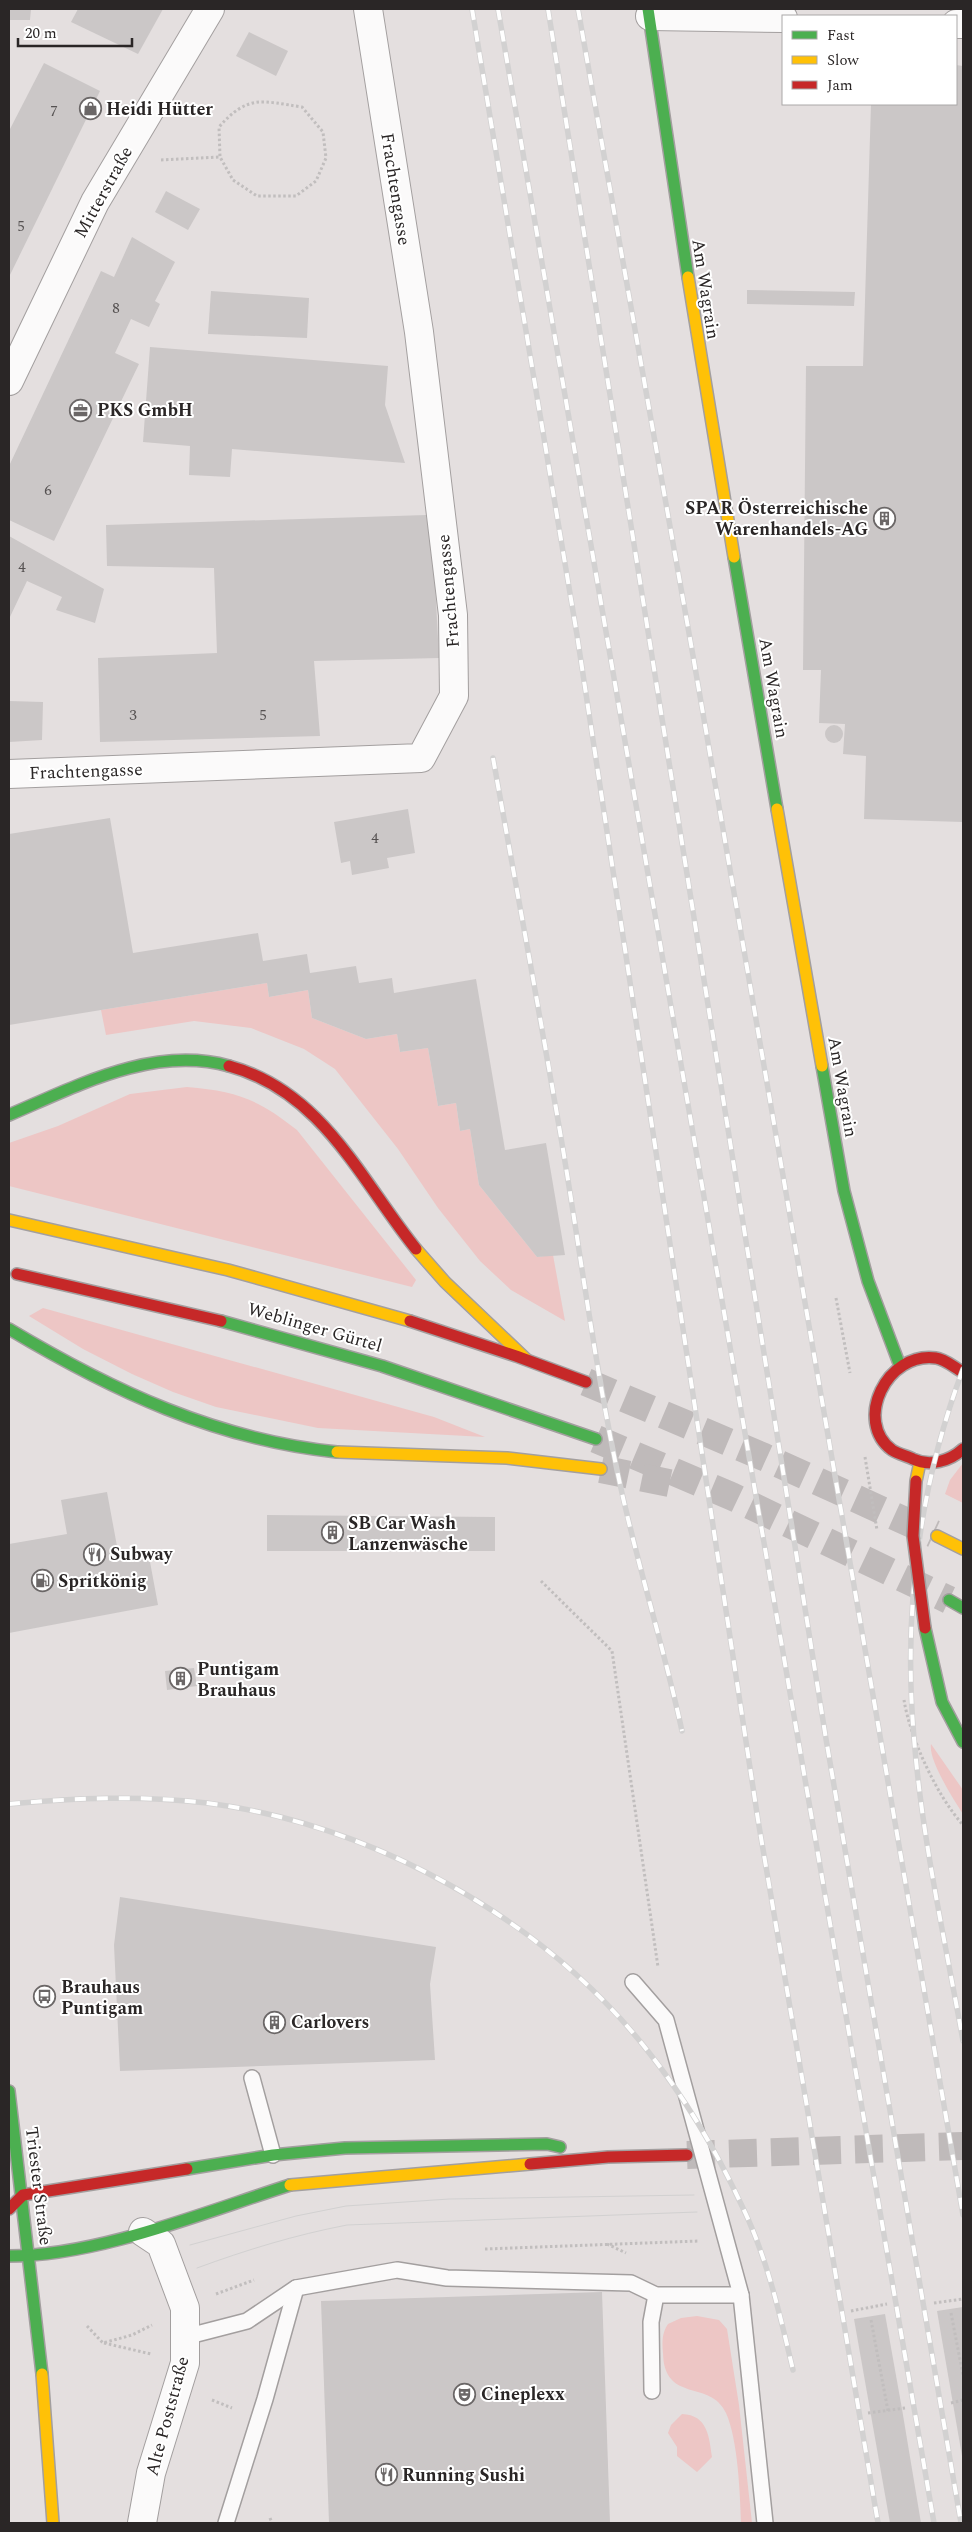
<svg xmlns="http://www.w3.org/2000/svg" width="972" height="2532" font-family="Spectral,serif">
	<style>
		.green { fill: #edc6c5 }
		.building { fill: #cbc7c7 }
		.lines { fill: none; stroke-linecap: round; stroke-linejoin: round }
		.primary-tunnel { stroke: #bfbaba; stroke-width: 28; stroke-dasharray: 28 14; stroke-linecap: butt }
		.lane-casing { stroke: #a39f9f; stroke-width: 18 }
		.street-casing { stroke: #a39f9f; stroke-width: 30 }
		.fast-casing { stroke: #a39f9f; stroke-width: 14 }
		.slow-casing { stroke: #a39f9f; stroke-width: 14 }
		.jam-casing { stroke: #a39f9f; stroke-width: 14 }
		.path { stroke: #c1bebe; stroke-width: 3; stroke-dasharray: 2.5 2.5; stroke-linecap: butt }
		.lane { stroke: #fbfafa; stroke-width: 15 }
		.street { stroke: #fbfafa; stroke-width: 28 }
		.fast { stroke: #4caf50; stroke-width: 11 }
		.slow { stroke: #ffc107; stroke-width: 11 }
		.jam { stroke: #c62828; stroke-width: 11 }
		.tram { stroke: #d2d1d1; stroke-width: 1 }
		.rail-casing { stroke: #d2d1d1; stroke-width: 5.5 }
		.rail { stroke: #fff; stroke-width: 4; stroke-dasharray: 11; stroke-linecap: butt }
		.jam-bridge-casing { stroke: #a39f9f; stroke-width: 14; stroke-linecap: butt }
		.path-bridge { stroke: #c1bebe; stroke-width: 3; stroke-dasharray: 2.5 2.5; stroke-linecap: butt }
		.jam-bridge { stroke: #c62828; stroke-width: 11 }
		.labels { text-anchor: middle; stroke-width: 4; stroke-linejoin: round; paint-order: stroke }
		.number-label { font-size: 15px; fill: #555151 }
		.poi-label { font-size: 18px; font-weight: bold; fill: #2a2626; stroke: #fff; text-anchor: start }
		.street-label { font-size: 18px; fill: #2a2626; stroke: #fff }
	</style>
	<rect width="100%" height="100%" fill="#e4dfdf"/>
	<!-- green -->
	<g class="green">
		<path d="M267,983L269,997L308,990L312,1018L366,1039L397,1034L400,1052L428,1048L438,1106L456,1103L460,1131L470,1129L479,1185L537,1257L553,1255L565,1321L511,1290L480,1261L438,1208L398,1149L335,1069L304,1049L251,1028L194,1021L106,1035L101,1010Z"/>
		<path d="M187,1087C236,1091 258,1099 297,1130L416,1280L412,1287L9,1186V1143L58,1126L130,1094Z"/>
		<path d="M43,1308L434,1417L485,1437L318,1428L216,1407L173,1392L132,1374L83,1349L29,1316Z"/>
		<path d="M963,1463V1503L945,1494L950,1480Z"/>
		<path d="M931,1744L963,1790V1814C954,1800 928,1760 931,1744Z"/>
		<path d="M697,2316L719,2320L727,2329L739,2405L752,2523H741C740,2493 738,2440 726,2413C711,2379 664,2404 663,2353C662,2341 662,2333 668,2324L681,2318Z"/>
		<path d="M682,2414C708,2415 709,2437 712,2457L697,2472L677,2456V2447L668,2433L671,2425Z"/>
	</g>
	<!-- building -->
	<g class="building">
		<path d="M9,9H31L30,20H9Z"/>
		<path d="M78,9H163L138,54L71,22Z"/>
		<path d="M249,32L288,51L276,76L236,56Z"/>
		<path d="M44,63L100,91L9,277V131Z"/>
		<path d="M956,65L963,66V822L864,819L866,756L843,754L845,724L819,723L821,670H803L806,366H863L871,104H956Z"/>
		<path d="M166,191L200,209L188,230L155,212Z"/>
		<path d="M132,237L175,262L155,301L160,304L149,327L131,319L115,353L139,364L54,541L9,520V466L101,271L114,277Z"/>
		<path d="M747,290L855,292L854,306L747,304Z"/>
		<path d="M211,291L309,298L307,338L208,334Z"/>
		<path d="M150,347L388,366L385,405L405,463L232,449L230,477L189,475L190,446L143,442Z"/>
		<path d="M426,515L434,563L439,658L314,661L320,736L100,742L98,658L217,653L214,568L107,566L106,525Z"/>
		<path d="M9,536L104,589L95,623L56,610L62,597L27,581L9,619Z"/>
		<path d="M9,701L43,702L42,740L9,742Z"/>
		<circle cx="834" cy="734" r="9"/>
		<path d="M408,809L415,853L387,858L389,868L352,875L350,861L341,863L334,822Z"/>
		<path d="M110,818L133,953L258,933L263,961L307,954L310,973L356,966L359,983L392,978L394,993L476,979L505,1150L546,1143L565,1255L537,1257L479,1185L470,1129L460,1131L456,1103L438,1106L428,1048L400,1052L397,1034L366,1039L312,1018L308,990L269,997L267,983L9,1025V834Z"/>
		<path d="M107,1492L119,1557L148,1551L158,1605L9,1633V1544L67,1534L61,1500Z"/>
		<path d="M267,1515L495,1517V1551H267Z"/>
		<path d="M194,1668L197,1686L167,1690L165,1671Z"/>
		<path d="M120,1897L436,1947L430,1984L435,2060L120,2071L114,1945Z"/>
		<path d="M602,2292L610,2523H329L321,2301Z"/>
		<path d="M963,2307V2456H962L937,2311Z"/>
		<path d="M885,2314L902,2409L921,2523H890L854,2319Z"/>
	</g>
	<g class="lines">
		<!-- primary-tunnel -->
		<g class="primary-tunnel">
			<path d="M586,1382L764,1457L934,1534"/>
			<path d="M596,1439L731,1496L949,1600"/>
			<path d="M601,1469L674,1484"/>
			<path d="M687,2155L963,2146"/>
		</g>
		<defs>
			<g id="lane">
				<path d="M633,1982L666,2020L741,2295L765,2523"/>
				<path d="M252,2078L273,2155"/>
				<path d="M185,2337L247,2321L296,2288L397,2270L447,2278L631,2283L656,2295H741"/>
				<path d="M652,2391L651,2322L656,2295"/>
				<path d="M226,2523L265,2399L296,2288"/>
			</g>
			<g id="street">
				<path d="M650,16L783,18"/>
				<path d="M956,24H963"/>
				<path d="M9,381L95,202L210,9"/>
				<path d="M9,774L421,758L454,696L453,615L419,332L368,9"/>
				<path d="M142,2523L151,2473L185,2363V2308L161,2244L143,2232"/>
			</g>
			<g id="fast">
				<path d="M648,9L688,277"/>
				<path d="M734,557L777,809"/>
				<path d="M822,1066L844,1191L868,1281L900,1366"/>
				<path d="M9,1115C77,1086 153,1045 229,1066"/>
				<path d="M221,1321L382,1366L596,1439"/>
				<path d="M9,1329C111,1390 217,1440 337,1452"/>
				<path d="M949,1600L963,1608"/>
				<path d="M925,1628L942,1702L963,1742"/>
				<path d="M9,2091L42,2374"/>
				<path d="M187,2169L273,2155L345,2148L547,2144L560,2147"/>
				<path d="M9,2256C98,2256 205,2212 290,2185"/>
			</g>
			<g id="slow">
				<path d="M688,277L734,557"/>
				<path d="M777,809L822,1066"/>
				<path d="M9,1220L228,1270L410,1321"/>
				<path d="M416,1249L445,1282L526,1359"/>
				<path d="M337,1452L507,1458L601,1469"/>
				<path d="M916,1481L920,1462"/>
				<path d="M937,1536L963,1549"/>
				<path d="M290,2185L530,2164"/>
				<path d="M42,2374L53,2523"/>
			</g>
			<g id="jam">
				<path d="M229,1066C322,1091 360,1179 416,1249"/>
				<path d="M17,1274L221,1321"/>
				<path d="M410,1321L516,1356L586,1382"/>
				<path d="M963,1372C955,1368 945,1359 936,1358C887,1351 853,1421 892,1450C898,1454 907,1456 913,1459C930,1467 950,1461 963,1449"/>
				<path d="M530,2164L608,2157L687,2155"/>
				<path d="M9,2209L23,2195L187,2169"/>
			</g>
		</defs>
		<!-- lane casing -->
		<use href="#lane" class="lane-casing"/>
		<!-- street casing -->
		<use href="#street" class="street-casing"/>
		<!-- fast casing -->
		<use href="#fast" class="fast-casing"/>
		<!-- slow casing -->
		<use href="#slow" class="slow-casing"/>
		<!-- jam casing -->
		<use href="#jam" class="jam-casing"/>
		<!-- path -->
		<g class="path">
			<path d="M161,160L220,157L219,127C248,94 262,101 302,107L323,132L326,158L316,181L296,196H257L233,180L220,157"/>
			<path d="M836,1298L850,1373"/>
			<path d="M541,1581L612,1651L658,1967"/>
			<path d="M904,1700C910,1738 937,1796 963,1825"/>
			<path d="M607,2244L626,2253"/>
			<path d="M485,2249L699,2241"/>
			<path d="M216,2294L254,2280"/>
			<path d="M934,2303L963,2299"/>
			<path d="M851,2311L887,2304"/>
			<path d="M951,2313L963,2375"/>
			<path d="M871,2320L888,2411"/>
			<path d="M87,2326L103,2343L132,2335L152,2325"/>
			<path d="M104,2343L151,2354"/>
			<path d="M212,2400L232,2408"/>
			<path d="M951,2403L963,2400"/>
			<path d="M868,2413L905,2408"/>
			<path d="M270,2518L272,2523"/>
		</g>
		<!-- lane -->
		<use href="#lane" class="lane"/>
		<!-- street -->
		<use href="#street" class="street"/>
		<!-- fast -->
		<use href="#fast" class="fast"/>
		<!-- slow -->
		<use href="#slow" class="slow"/>
		<!-- jam -->
		<use href="#jam" class="jam"/>
		<!-- tram -->
		<g class="tram">
			<path d="M190,2245L296,2216L346,2206L449,2199L694,2195"/>
			<path d="M197,2268C246,2250 295,2235 347,2225L697,2212"/>
		</g>
		<defs>
			<g id="rail">
				<path d="M472,9L577,635L758,1820L878,2523"/>
				<path d="M498,9L934,2523"/>
				<path d="M548,9L826,1739L961,2523"/>
				<path d="M578,9L692,650L963,2215"/>
				<path d="M493,758C515,881 538,1003 559,1126C579,1241 593,1356 617,1470C635,1558 663,1643 682,1731"/>
				<path d="M963,1369C919,1487 903,1612 914,1738C922,1839 945,1940 963,2041"/>
				<path d="M9,1804C75,1798 141,1795 207,1803C372,1824 544,1919 647,2050C685,2098 716,2150 742,2206C767,2257 780,2315 793,2370"/>
			</g>
		</defs>
		<!-- rail casing -->
		<use href="#rail" class="rail-casing"/>
		<!-- rail -->
		<use href="#rail" class="rail"/>
		<defs>
			<path id="jam-bridge" d="M916,1481L913,1536L925,1628"/>
		</defs>
		<!-- jam-bridge casing -->
		<use href="#jam-bridge" class="jam-bridge-casing"/>
		<!-- path-bridge -->
		<path class="path-bridge" d="M865,1457L877,1530"/>
		<!-- jam-bridge -->
		<use href="#jam-bridge" class="jam-bridge"/>
	</g>
	<!-- icons -->
	<defs>
		<symbol id="shop-ring" viewBox="-11 -11 22 22"><circle r="9.5" fill="#fff" stroke="#6b6767" stroke-width="1.5"/><path d="M-5-2.5h2.3a2.7 3.5 0 0 1 5.4 0H5L5.5 6h-11ZM-1.5-2.5h3a1.5 2.3 0 0 0-3 0Z" fill="#6b6767"/></symbol>
		<symbol id="office-ring" viewBox="-11 -11 22 22"><circle r="9.5" fill="#fff" stroke="#6b6767" stroke-width="1.5"/><path d="M-6-3h4V-5.5h4V-3h4V5H-6ZM-1-4.5V-3h2v-1.5ZM-6 0V1H6V0Z" fill="#6b6767"/></symbol>
		<symbol id="building-ring" viewBox="-11 -11 22 22"><circle r="9.5" fill="#fff" stroke="#6b6767" stroke-width="1.5"/><path d="M-4-6H4V6H1V3H-1V6H-4ZM-2.5-4.3h1.7v1.8h-1.7ZM.8-4.3h1.7v1.8H.8ZM-2.5-1h1.7V.8h-1.7ZM.8-1h1.7V.8H.8Z" fill="#6b6767"/></symbol>
		<symbol id="restaurant-ring" viewBox="-11 -11 22 22"><circle r="9.5" fill="#fff" stroke="#6b6767" stroke-width="1.5"/><path d="M-5-6h1v4h1v-4h1v4h1v-4h1v5L-1.5 .5V6h-2V.5L-5-1ZM5-6V6H3V1.5H1.5Q1.5-4 5-6Z" fill="#6b6767"/></symbol>
		<symbol id="fuel-ring" viewBox="-11 -11 22 22"><circle r="9.5" fill="#fff" stroke="#6b6767" stroke-width="1.5"/><path d="M-5.5-6h7V0h2V4h1.3V-2.5L3-4.5l.8-.8L6-3V5H2.5V1h-1V6h-7ZM-4.2-4.7v3.2H.2V-4.7Z" fill="#6b6767"/></symbol>
		<symbol id="bus-ring" viewBox="-11 -11 22 22"><circle r="9.5" fill="#fff" stroke="#6b6767" stroke-width="1.5"/><path d="M-5-6H5V4H4V6H2V4H-2V6H-4V4H-5ZM-3.5-4V0h7V-4ZM-3.5 1.2v1.5H-2V1.2ZM2 1.2v1.5H3.5V1.2Z" fill="#6b6767"/></symbol>
		<symbol id="theatre-ring" viewBox="-11 -11 22 22"><circle r="9.5" fill="#fff" stroke="#6b6767" stroke-width="1.5"/><path d="M-5-5.5Q0-4 5-5.5V0Q5 5 0 6Q-5 5-5 0ZM-3.3-2.5H-1v1.5H-3.3ZM1-2.5H3.3v1.5H1ZM-2.8 1Q0 5.5 2.8 1Z" fill="#6b6767"/></symbol>
	</defs>
	<g fill-rule="evenodd">
		<use href="#shop-ring" x="78" y="96" width="25" height="25"/>
		<use href="#office-ring" x="68" y="398" width="25" height="25"/>
		<use href="#building-ring" x="872" y="506" width="25" height="25"/>
		<use href="#building-ring" x="320" y="1520" width="25" height="25"/>
		<use href="#restaurant-ring" x="82" y="1542" width="25" height="25"/>
		<use href="#fuel-ring" x="30" y="1568" width="25" height="25"/>
		<use href="#building-ring" x="168" y="1666" width="25" height="25"/>
		<use href="#bus-ring" x="32" y="1984" width="25" height="25"/>
		<use href="#building-ring" x="262" y="2010" width="25" height="25"/>
		<use href="#theatre-ring" x="452" y="2382" width="25" height="25"/>
		<use href="#restaurant-ring" x="374" y="2462" width="25" height="25"/>
	</g>
	<g class="labels">
		<!-- number labels -->
		<g class="number-label">
			<text x="54" y="116">7</text>
			<text x="21" y="231">5</text>
			<text x="116" y="313">8</text>
			<text x="48" y="495">6</text>
			<text x="22" y="572">4</text>
			<text x="133" y="720">3</text>
			<text x="263" y="720">5</text>
			<text x="375" y="843">4</text>
		</g>
		<!-- poi labels -->
		<g class="poi-label">
			<text x="106" y="115">Heidi Hütter</text>
			<text x="97" y="416">PKS GmbH</text>
			<text x="868" y="514" text-anchor="end">SPAR Österreichische<tspan x="868" dy="21">Warenhandels-AG</tspan></text>
			<text x="348" y="1529">SB Car Wash<tspan x="348" dy="21">Lanzenwäsche</tspan></text>
			<text x="110" y="1560">Subway</text>
			<text x="58" y="1587">Spritkönig</text>
			<text x="197" y="1675">Puntigam<tspan x="197" dy="21">Brauhaus</tspan></text>
			<text x="61" y="1993">Brauhaus<tspan x="61" dy="21">Puntigam</tspan></text>
			<text x="291" y="2028">Carlovers</text>
			<text x="481" y="2400">Cineplexx</text>
			<text x="402" y="2481">Running Sushi</text>
		</g>
		<!-- street labels -->
		<g class="street-label">
			<text transform="translate(396 189) rotate(81)" y="6">Frachtengasse</text>
			<text transform="translate(103 192) rotate(-61)" y="6">Mitterstraße</text>
			<text transform="translate(706 289) rotate(81)" y="6">Am Wagrain</text>
			<text transform="translate(448 591) rotate(-95)" y="6">Frachtengasse</text>
			<text transform="translate(774 688) rotate(80)" y="6">Am Wagrain</text>
			<text transform="translate(86 771) rotate(-2)" y="6">Frachtengasse</text>
			<text transform="translate(843 1087) rotate(80)" y="6">Am Wagrain</text>
			<text transform="translate(315 1327) rotate(16)" y="6">Weblinger Gürtel</text>
			<text transform="translate(39 2186) rotate(83)" y="6">Triester Straße</text>
			<text transform="translate(167 2416) rotate(-75)" y="6">Alte Poststraße</text>
		</g>
	</g>
	<!-- border -->
	<rect width="972" height="2532" fill="none" stroke="#2a2626" stroke-width="20"/>
	<!-- legend -->
	<rect x="782" y="15" width="175" height="90" fill="#ffffff" stroke="#aaa8a8"/>
	<rect x="792" y="31" width="25" height="8" fill="#4caf50" stroke="#aaa8a8"/>
	<text x="827" y="40" font-size="15" fill="#2a2626">Fast</text>
	<rect x="792" y="56" width="25" height="8" fill="#ffc107" stroke="#aaa8a8"/>
	<text x="827" y="65" font-size="15" fill="#2a2626">Slow</text>
	<rect x="792" y="81" width="25" height="8" fill="#c62828" stroke="#aaa8a8"/>
	<text x="827" y="90" font-size="15" fill="#2a2626">Jam</text>
	<!-- scale -->
	<path d="M18 38v8h114v-8" fill="none" stroke="#2a2626" stroke-width="2.5"/>
	<text x="25" y="38" font-size="15" fill="#2a2626" stroke="#ffffff" stroke-width="4" paint-order="stroke">20 m</text>
</svg>
